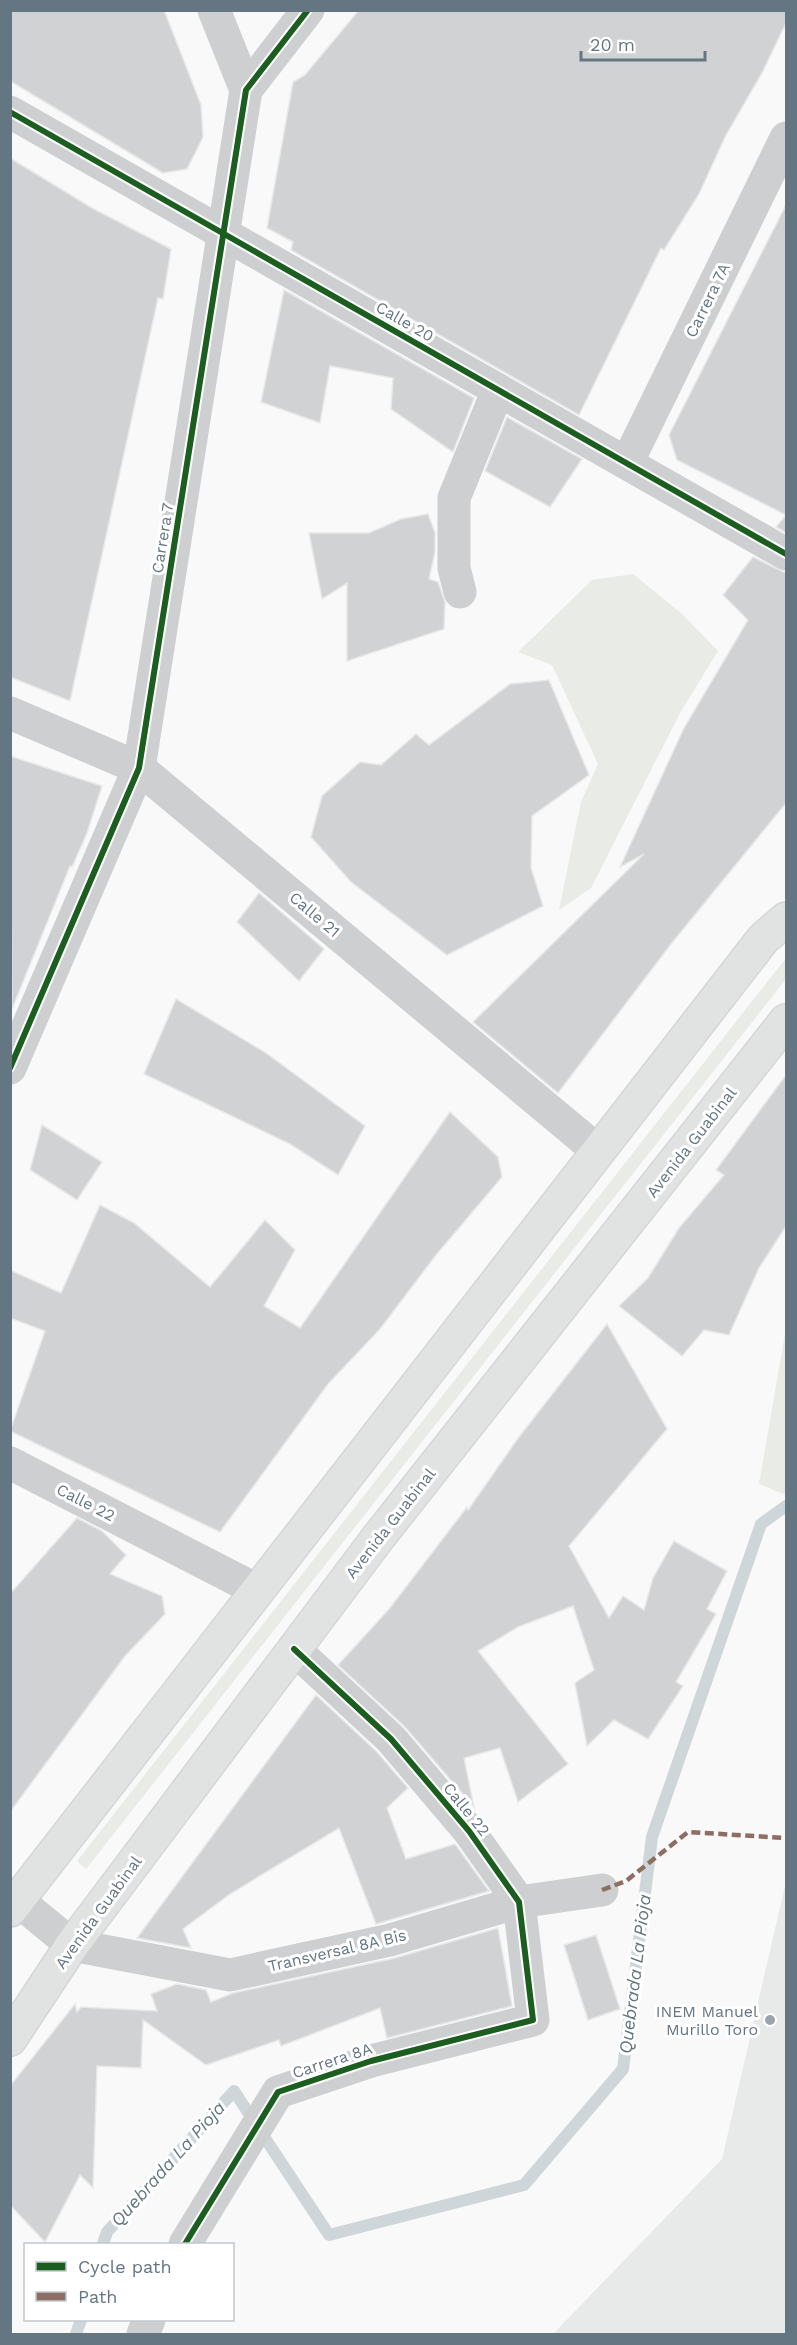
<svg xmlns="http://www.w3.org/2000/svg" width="797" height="2345" font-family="'Work Sans',sans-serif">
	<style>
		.built { fill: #e8e9e9 }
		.green { fill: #e8ebe6 }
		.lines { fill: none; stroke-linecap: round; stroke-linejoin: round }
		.stream { stroke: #ced6d9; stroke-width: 12 }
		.building { fill: #d0d2d3; stroke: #e8e8e8; stroke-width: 1.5 }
		.primary-casing { stroke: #d5d6d7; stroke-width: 36 }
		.street { stroke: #cecfd0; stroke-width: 33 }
		.primary { stroke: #e1e2e2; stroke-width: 33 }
		.quiet { stroke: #8d6e63; stroke-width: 4.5; stroke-dasharray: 9 4.5; stroke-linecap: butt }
		.cycleway-casing { stroke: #fff; stroke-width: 10 }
		.cycleway { stroke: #1b5e20; stroke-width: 6 }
		.poi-dot { fill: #99a4ac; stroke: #fff; stroke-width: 2 }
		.labels { text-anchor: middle; stroke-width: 6; stroke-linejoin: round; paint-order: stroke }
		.street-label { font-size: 16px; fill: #657683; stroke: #fff }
		.poi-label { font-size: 16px; fill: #657683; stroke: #fff; text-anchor: end }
		.water-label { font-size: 18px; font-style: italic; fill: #60757c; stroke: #fff }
	</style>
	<rect width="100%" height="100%" fill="#f9f9f9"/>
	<!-- built -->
	<path class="built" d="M786,1881V2334H553L722,2159Z"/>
	<!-- green -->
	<g class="green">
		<path d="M633,574L681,613L718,651L680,713L591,888L559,910L581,802L598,764L552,665L518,652L592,580Z"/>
		<path d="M786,958V979L86,1869L77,1861Z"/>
		<path d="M786,1328V1495L759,1484Z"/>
	</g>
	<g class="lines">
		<!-- stream -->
		<g class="stream">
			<path d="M103,2244L107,2232L234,2091L329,2235L524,2185L623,2069L652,1837L761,1524L786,1506"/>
			<path d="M76,2334L81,2320"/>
		</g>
	</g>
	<!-- building -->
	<g class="building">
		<path d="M10,10H164L201,105L203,137L187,169L163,173L10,81Z"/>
		<path d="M359,10H786V23L762,73L726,135L699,194L664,250L661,248L579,415L291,250L293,242L267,228L293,82L305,75Z"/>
		<path d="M10,158L92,208L171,249L163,299L158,298L70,701L10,677Z"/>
		<path d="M786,205V533L776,527L786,515L677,460L669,435Z"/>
		<path d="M284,290L474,398L453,452L391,409L393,378L330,366L320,423L261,402Z"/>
		<path d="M507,417L582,459L550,507L485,471Z"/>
		<path d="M428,514L435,533V552L429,579L438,582L445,602L444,629L347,661V583L322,599L309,533H369L401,519Z"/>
		<path d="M753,557L786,573V803L671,944L558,1093L473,1022L644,854L620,867L684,728L748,620L723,595Z"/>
		<path d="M549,680L589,775L532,816L531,868L543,906L447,955L351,882L311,837L322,796L360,762L381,765L416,734L429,745L510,684Z"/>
		<path d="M10,756L102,786L87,833L72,867L70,866L12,1009Z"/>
		<path d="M259,893L324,949L299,981L237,922Z"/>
		<path d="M176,999L266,1053L365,1126L338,1175L290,1144L144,1074Z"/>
		<path d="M786,1075V1226L759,1268L729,1335L704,1330L682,1356L619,1306L648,1278L679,1228L724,1175L716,1170Z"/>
		<path d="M450,1112L498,1157L502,1177L436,1255L380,1329L328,1384L220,1532L10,1431L45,1331L10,1318V1270L61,1293L100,1205L134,1223L210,1287L265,1220L295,1250L264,1306L300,1328Z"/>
		<path d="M42,1125L102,1162L77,1200L30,1170Z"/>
		<path d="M607,1324L667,1429L569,1546L609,1618L623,1596L644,1610L653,1578L674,1541L727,1571L707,1609L716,1614L676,1682L683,1686L648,1739L614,1720L587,1746L575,1683L594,1670L573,1606L518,1627L478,1651L568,1764L518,1802L500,1748L464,1758L474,1807L405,1727L338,1665L390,1608L467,1507L468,1510L519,1437Z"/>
		<path d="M77,1518L102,1531L126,1555L110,1574L162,1596L165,1614L125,1656L10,1812V1594Z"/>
		<path d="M316,1695L377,1752L408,1788L387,1808L406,1859L455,1844L489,1891L376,1924L339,1828L230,1894L183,1929L191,1948L137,1938Z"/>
		<path d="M498,1928L512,2006L387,2038L380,2008L281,2046L279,2040L206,2065L143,2020L141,2068L97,2066L93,2188L80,2175L45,2242L10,2205V2086L75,2004L77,2012L81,2007L157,2011L151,1994L177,1984L206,1990L211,2002L233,1993L395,1958Z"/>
		<path d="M596,1935L620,2009L588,2020L564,1945Z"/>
	</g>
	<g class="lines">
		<defs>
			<g id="primary">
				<path d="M10,1910L763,939L786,919"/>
				<path d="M10,2039L72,1945L377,1539L786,1021"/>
			</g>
		</defs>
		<!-- primary casing -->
		<use href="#primary" class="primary-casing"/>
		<!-- street -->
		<g class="street">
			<path d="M214,10L246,90"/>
			<path d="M10,112L786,554"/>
			<path d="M627,463L786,138"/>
			<path d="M460,592L454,568V498L498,390"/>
			<path d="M10,713L139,768L598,1151"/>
			<path d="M10,1068L139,768L246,90L308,10"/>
			<path d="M10,1463L257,1590"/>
			<path d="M10,1894L72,1945L230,1975L390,1940L519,1902L602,1890"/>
			<path d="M185,2244L278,2092L371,2061L533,2020L519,1902L469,1831L391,1739L294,1649"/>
			<path d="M143,2334L149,2320"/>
		</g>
		<!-- primary -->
		<use href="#primary" class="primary"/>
		<!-- quiet -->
		<path class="quiet" d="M602,1890L626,1881L688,1832L786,1838"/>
		<defs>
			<g id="cycleway">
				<path d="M10,112L786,554"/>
				<path d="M10,1068L139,768L246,90L308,10"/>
				<path d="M185,2244L278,2092L371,2061L533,2020L519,1902L469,1831L391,1739L294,1649"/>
			</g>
		</defs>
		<!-- cycleway casing -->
		<use href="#cycleway" class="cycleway-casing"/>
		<!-- cycleway -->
		<use href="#cycleway" class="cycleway"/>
	</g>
	<!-- markers -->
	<circle class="poi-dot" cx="770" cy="2020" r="6"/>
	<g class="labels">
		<!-- street labels -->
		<g class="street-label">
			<text transform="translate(707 300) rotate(-64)" y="6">Carrera 7A</text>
			<text transform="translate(405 321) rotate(30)" y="6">Calle 20</text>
			<text transform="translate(162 538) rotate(-81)" y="6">Carrera 7</text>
			<text transform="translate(315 914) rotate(40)" y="6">Calle 21</text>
			<text transform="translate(691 1142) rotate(-52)" y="6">Avenida Guabinal</text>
			<text transform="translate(86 1502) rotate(27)" y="6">Calle 22</text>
			<text transform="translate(390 1523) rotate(-52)" y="6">Avenida Guabinal</text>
			<text transform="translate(467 1809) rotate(51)" y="6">Calle 22</text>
			<text transform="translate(98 1912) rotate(-54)" y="6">Avenida Guabinal</text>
			<text transform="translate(337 1950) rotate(-13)" y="6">Transversal 8A Bis</text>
			<text transform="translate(332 2060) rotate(-18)" y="6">Carrera 8A</text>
		</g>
		<!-- poi labels -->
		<g class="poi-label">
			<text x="758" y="2017">INEM Manuel<tspan x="758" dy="18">Murillo Toro</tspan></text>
		</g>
		<!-- water labels -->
		<g class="water-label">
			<text transform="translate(635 1974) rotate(-83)" y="6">Quebrada La Pioja</text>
			<text transform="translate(168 2164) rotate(-48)" y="6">Quebrada La Pioja</text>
		</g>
	</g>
	<!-- border -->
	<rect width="797" height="2345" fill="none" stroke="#657683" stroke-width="24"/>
	<!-- legend -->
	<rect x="24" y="2243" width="210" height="78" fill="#ffffff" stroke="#c1c8cd" stroke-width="1.5"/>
	<rect x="36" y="2262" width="30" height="9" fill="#1b5e20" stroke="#c1c8cd" stroke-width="1.5"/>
	<text x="78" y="2273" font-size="18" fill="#657683">Cycle path</text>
	<rect x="36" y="2292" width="30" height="9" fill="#8d6e63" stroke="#c1c8cd" stroke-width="1.5"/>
	<text x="78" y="2303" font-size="18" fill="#657683">Path</text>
	<!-- scale -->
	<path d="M581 51v9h124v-9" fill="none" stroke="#657683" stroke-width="3"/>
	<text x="590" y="51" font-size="18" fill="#657683" stroke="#ffffff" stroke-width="4.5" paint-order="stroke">20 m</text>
</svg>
